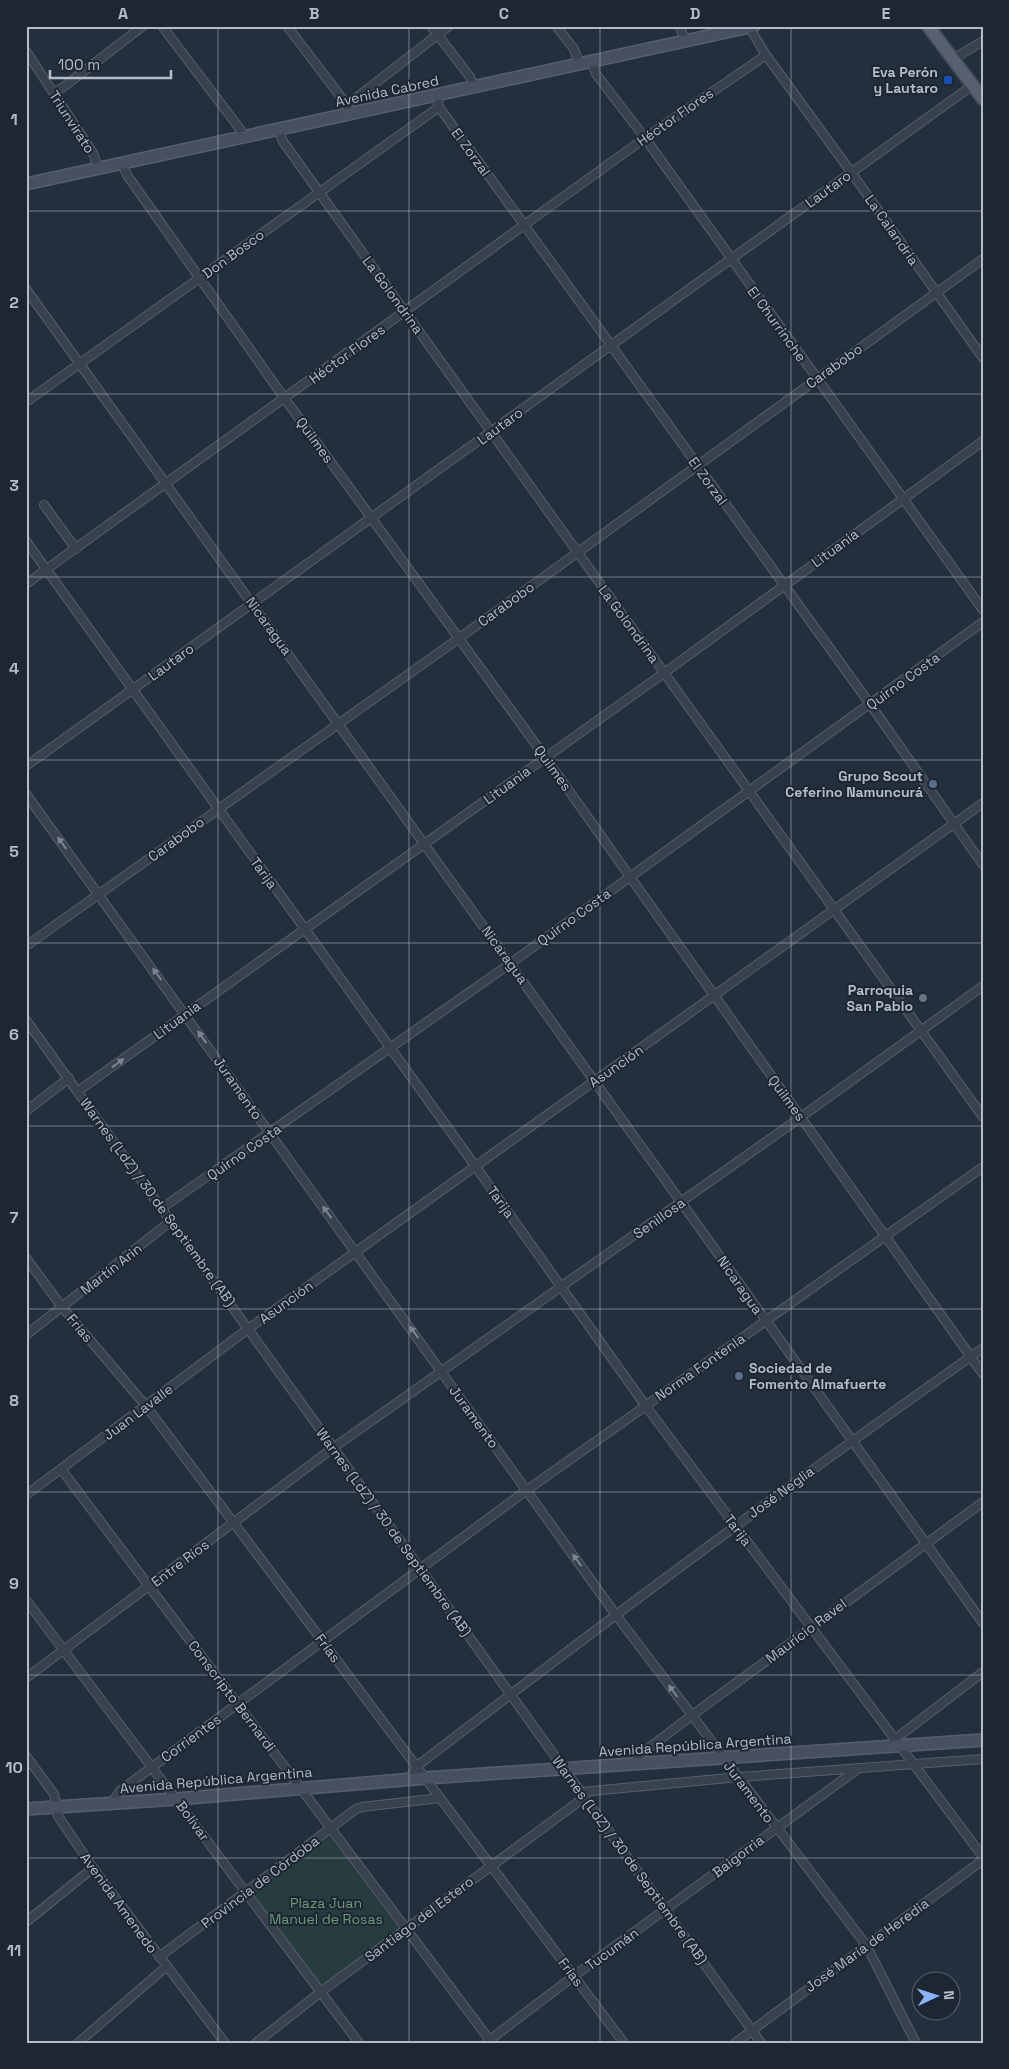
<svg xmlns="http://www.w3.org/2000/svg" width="1009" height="2069" font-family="'Space Grotesk',sans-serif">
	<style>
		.green { fill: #263c3f }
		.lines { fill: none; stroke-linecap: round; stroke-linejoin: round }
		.street-casing { stroke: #565f6c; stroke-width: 10 }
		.secondary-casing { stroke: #565f6c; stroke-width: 14 }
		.primary-casing { stroke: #414a57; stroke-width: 15 }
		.street { stroke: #38414e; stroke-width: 8 }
		.secondary { stroke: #465061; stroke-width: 11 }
		.primary { stroke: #56606e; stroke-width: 12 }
		.oneway { fill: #7c8592 }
		.grid { fill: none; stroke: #b4bcc9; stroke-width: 1; stroke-opacity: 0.55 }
		.transit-dot { fill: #1a4fb4; stroke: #1d2633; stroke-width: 2 }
		.service-dot { fill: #5c6f8a; stroke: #1d2633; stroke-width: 2 }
		.worship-dot { fill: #6b7280; stroke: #1d2633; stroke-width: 2 }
		.labels { text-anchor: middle; stroke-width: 4; stroke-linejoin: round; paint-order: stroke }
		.poi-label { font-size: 14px; font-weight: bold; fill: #b4bcc9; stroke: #1d2633; text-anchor: end }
		.street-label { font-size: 14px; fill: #b4bcc9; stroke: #1d2633 }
		.park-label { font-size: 14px; fill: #6b9a76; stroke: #1d2633 }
		.neatline { fill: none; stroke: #b4bcc9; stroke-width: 2 }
		.grid-label { font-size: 16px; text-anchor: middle; font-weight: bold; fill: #b4bcc9 }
	</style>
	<rect width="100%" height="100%" fill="#242f3e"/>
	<!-- green -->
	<path class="green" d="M329,1835L399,1928L322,1987L252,1894Z"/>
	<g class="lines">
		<defs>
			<g id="street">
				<path d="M162,26L240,129L244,136"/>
				<path d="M287,26L347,105L348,109"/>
				<path d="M431,26L470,77L475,87"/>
				<path d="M556,26L574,49L580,65"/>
				<path d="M679,26L686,41"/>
				<path d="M749,27L766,55L851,172L983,358"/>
				<path d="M26,51L93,153L98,168"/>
				<path d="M953,59L983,41"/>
				<path d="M592,62L596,74L645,138L983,610"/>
				<path d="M53,92L62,88L143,26"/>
				<path d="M437,96L439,107L870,704L983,865"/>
				<path d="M347,105L449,26"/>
				<path d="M279,129L282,140L319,192L983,1117"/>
				<path d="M122,163L127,175L285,399L545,757L983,1374"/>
				<path d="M26,289L983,1623"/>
				<path d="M26,402L439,107"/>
				<path d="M44,505L76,549"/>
				<path d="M26,541L476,1167L645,1405L983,1857"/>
				<path d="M26,584L645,138L766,55"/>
				<path d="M26,766L973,85"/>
				<path d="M26,794L616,1615L866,1945L916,2043"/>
				<path d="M26,946L458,639L983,259"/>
				<path d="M26,1020L761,2043"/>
				<path d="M78,1091L664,673L983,441"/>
				<path d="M26,1111L69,1078"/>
				<path d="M162,1208L511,963L983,622"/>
				<path d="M26,1258L62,1307L146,1406L624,2043"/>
				<path d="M26,1335L171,1221"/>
				<path d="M61,1469L492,2043"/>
				<path d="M26,1495L248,1329L983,803"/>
				<path d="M26,1600L359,2043"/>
				<path d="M26,1678L333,1448L801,1117L983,986"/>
				<path d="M894,1740L983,1672"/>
				<path d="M26,1756L54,1794L58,1816L93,1868L225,2043"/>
				<path d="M633,1765L641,1754L691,1716L983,1502"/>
				<path d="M408,1780L417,1766C603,1623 791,1483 983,1348"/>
				<path d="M581,1792L739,1777L983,1759"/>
				<path d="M111,1804L121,1790L527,1490L983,1167"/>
				<path d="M26,1922L93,1868"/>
				<path d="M159,1957L356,1809L362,1807L440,1798"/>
				<path d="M487,2042L574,1976L859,1768"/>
				<path d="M78,2043L167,1966"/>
				<path d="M256,2043L322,1991L585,1797"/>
				<path d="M735,2043L983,1860"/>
			</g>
			<g id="secondary">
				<path d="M26,184L754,26"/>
				<path d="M26,1809L177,1799L426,1778L983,1740"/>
			</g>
			<path id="primary" d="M928,26L983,99"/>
		</defs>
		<!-- street casing -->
		<use href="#street" class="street-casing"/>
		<!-- secondary casing -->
		<use href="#secondary" class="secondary-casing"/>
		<!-- primary casing -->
		<use href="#primary" class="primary-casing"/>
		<!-- street -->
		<use href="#street" class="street"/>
		<!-- secondary -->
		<use href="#secondary" class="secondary"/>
		<!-- primary -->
		<use href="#primary" class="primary"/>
	</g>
	<!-- one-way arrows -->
	<defs><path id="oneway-solid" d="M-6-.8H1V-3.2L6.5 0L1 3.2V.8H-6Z" transform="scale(1.25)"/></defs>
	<g class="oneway">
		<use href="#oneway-solid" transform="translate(62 843) rotate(-126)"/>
		<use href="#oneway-solid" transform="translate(157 974) rotate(-126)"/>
		<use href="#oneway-solid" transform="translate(202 1037) rotate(-125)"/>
		<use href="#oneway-solid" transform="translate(118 1063) rotate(-36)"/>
		<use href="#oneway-solid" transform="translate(327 1212) rotate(-126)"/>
		<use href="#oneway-solid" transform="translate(414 1332) rotate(-126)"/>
		<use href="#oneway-solid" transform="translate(577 1560) rotate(-126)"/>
		<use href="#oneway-solid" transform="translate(673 1691) rotate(-127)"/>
	</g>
	<!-- grid -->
	<path class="grid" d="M218,26V2043M409,26V2043M600,26V2043M791,26V2043M26,211H983M26,394H983M26,577H983M26,760H983M26,943H983M26,1126H983M26,1309H983M26,1492H983M26,1675H983M26,1858H983"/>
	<!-- markers -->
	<rect class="transit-dot" x="943" y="75" width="10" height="10" rx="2.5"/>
	<g class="service-dot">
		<circle cx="933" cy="784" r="5"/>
		<circle cx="739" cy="1376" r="5"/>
	</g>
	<circle class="worship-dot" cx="923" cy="998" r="5"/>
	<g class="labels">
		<!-- poi labels -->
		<g class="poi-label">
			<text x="938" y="77">Eva Perón<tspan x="938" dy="16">y Lautaro</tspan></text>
			<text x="923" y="781">Grupo Scout<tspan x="923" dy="16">Ceferino Namuncurá</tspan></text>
			<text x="913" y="995">Parroquia<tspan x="913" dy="16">San Pablo</tspan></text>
			<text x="749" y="1373" text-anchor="start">Sociedad de<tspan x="749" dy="16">Fomento Almafuerte</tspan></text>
		</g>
		<!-- street labels -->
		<g class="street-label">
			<text transform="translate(387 91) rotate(-12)" y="5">Avenida Cabred</text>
			<text transform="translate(675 117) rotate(-35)" y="5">Héctor Flores</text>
			<text transform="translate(72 122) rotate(57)" y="5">Triunvirato</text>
			<text transform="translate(471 152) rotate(54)" y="5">El Zorzal</text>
			<text transform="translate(828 189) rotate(-36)" y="5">Lautaro</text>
			<text transform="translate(892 230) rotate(55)" y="5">La Calandria</text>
			<text transform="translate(233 254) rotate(-36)" y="5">Don Bosco</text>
			<text transform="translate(393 295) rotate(54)" y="5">La Golondrina</text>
			<text transform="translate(777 324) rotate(54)" y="5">El Churrinche</text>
			<text transform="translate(347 354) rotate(-36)" y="5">Héctor Flores</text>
			<text transform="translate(834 366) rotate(-36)" y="5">Carabobo</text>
			<text transform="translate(500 426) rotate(-36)" y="5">Lautaro</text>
			<text transform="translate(315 440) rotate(54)" y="5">Quilmes</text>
			<text transform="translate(708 481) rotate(54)" y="5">El Zorzal</text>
			<text transform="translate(835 548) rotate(-36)" y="5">Lituania</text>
			<text transform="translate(506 604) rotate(-36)" y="5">Carabobo</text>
			<text transform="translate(629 624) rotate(54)" y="5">La Golondrina</text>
			<text transform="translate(269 626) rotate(54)" y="5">Nicaragua</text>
			<text transform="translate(171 662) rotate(-36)" y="5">Lautaro</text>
			<text transform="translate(903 681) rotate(-36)" y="5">Quirno Costa</text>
			<text transform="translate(553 768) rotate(54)" y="5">Quilmes</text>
			<text transform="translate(507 785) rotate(-36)" y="5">Lituania</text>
			<text transform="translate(176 839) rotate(-36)" y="5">Carabobo</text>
			<text transform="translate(264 873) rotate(54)" y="5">Tarija</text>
			<text transform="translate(574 917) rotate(-36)" y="5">Quirno Costa</text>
			<text transform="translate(505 955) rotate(54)" y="5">Nicaragua</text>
			<text transform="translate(177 1020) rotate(-36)" y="5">Lituania</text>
			<text transform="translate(616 1066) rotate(-35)" y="5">Asunción</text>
			<text transform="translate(238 1088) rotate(55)" y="5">Juramento</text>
			<text transform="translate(787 1098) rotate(54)" y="5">Quilmes</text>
			<text transform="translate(244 1152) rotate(-35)" y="5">Quirno Costa</text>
			<text transform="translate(158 1202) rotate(54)" y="5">Warnes (LdZ) / 30 de Septiembre (AB)</text>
			<text transform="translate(501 1202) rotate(54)" y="5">Tarija</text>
			<text transform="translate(659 1218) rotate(-35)" y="5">Senillosa</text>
			<text transform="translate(111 1269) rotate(-38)" y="5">Martín Arin</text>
			<text transform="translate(740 1285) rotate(55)" y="5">Nicaragua</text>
			<text transform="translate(286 1302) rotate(-36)" y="5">Asunción</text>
			<text transform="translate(80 1328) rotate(50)" y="5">Frías</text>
			<text transform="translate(700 1367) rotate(-35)" y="5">Norma Fontenla</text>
			<text transform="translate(138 1412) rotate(-37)" y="5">Juan Lavalle</text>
			<text transform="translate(474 1417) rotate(54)" y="5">Juramento</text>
			<text transform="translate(781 1492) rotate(-36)" y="5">José Neglia</text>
			<text transform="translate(738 1530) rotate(53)" y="5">Tarija</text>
			<text transform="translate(394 1532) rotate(54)" y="5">Warnes (LdZ) / 30 de Septiembre (AB)</text>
			<text transform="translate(180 1563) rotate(-37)" y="5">Entre Ríos</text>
			<text transform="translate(806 1631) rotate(-37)" y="5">Mauricio Ravel</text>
			<text transform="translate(328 1648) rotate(53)" y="5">Frías</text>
			<text transform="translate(232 1696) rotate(53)" y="5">Conscripto Bernardi</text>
			<text transform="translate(191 1738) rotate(-36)" y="5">Corrientes</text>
			<text transform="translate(695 1745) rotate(-4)" y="5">Avenida República Argentina</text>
			<text transform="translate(216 1780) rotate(-5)" y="5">Avenida República Argentina</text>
			<text transform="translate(749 1792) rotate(53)" y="5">Juramento</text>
			<text transform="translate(193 1821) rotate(54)" y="5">Bolívar</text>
			<text transform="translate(738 1856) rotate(-37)" y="5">Baigorria</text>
			<text transform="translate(630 1860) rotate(54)" y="5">Warnes (LdZ) / 30 de Septiembre (AB)</text>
			<text transform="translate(260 1882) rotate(-37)" y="5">Provincia de Córdoba</text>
			<text transform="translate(119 1903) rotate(54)" y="5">Avenida Amenedo</text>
			<text transform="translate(419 1919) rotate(-37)" y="5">Santiago del Estero</text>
			<text transform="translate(867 1945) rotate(-36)" y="5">José María de Heredia</text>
			<text transform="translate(612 1949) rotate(-36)" y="5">Tucumán</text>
			<text transform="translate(571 1972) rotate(53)" y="5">Frías</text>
		</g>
		<!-- park labels -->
		<g class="park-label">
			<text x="326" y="1908">Plaza Juan<tspan x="326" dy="16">Manuel de Rosas</tspan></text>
		</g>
	</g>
	<!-- border -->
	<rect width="1009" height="2069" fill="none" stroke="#1d2633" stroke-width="55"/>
	<!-- north arrow -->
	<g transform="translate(936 1996) rotate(86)"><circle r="24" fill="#1d2633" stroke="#59626f"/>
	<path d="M0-4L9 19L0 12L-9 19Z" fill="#8ab4f8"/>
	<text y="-8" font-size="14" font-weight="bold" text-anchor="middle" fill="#b4bcc9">N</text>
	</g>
	<!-- scale -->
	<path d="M50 70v8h121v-8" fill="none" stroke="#b4bcc9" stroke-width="2.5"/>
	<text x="58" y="70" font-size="15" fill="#b4bcc9" stroke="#1d2633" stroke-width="4" paint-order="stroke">100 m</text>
	<rect x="28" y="28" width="954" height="2014" class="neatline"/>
	<g class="grid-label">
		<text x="123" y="19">A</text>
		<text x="314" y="19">B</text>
		<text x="504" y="19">C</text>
		<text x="695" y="19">D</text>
		<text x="886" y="19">E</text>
		<text x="14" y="125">1</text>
		<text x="14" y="308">2</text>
		<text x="14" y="491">3</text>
		<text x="14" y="674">4</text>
		<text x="14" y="857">5</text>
		<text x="14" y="1040">6</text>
		<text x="14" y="1223">7</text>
		<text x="14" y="1406">8</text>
		<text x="14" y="1589">9</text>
		<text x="14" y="1773">10</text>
		<text x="14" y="1956">11</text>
	</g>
</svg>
